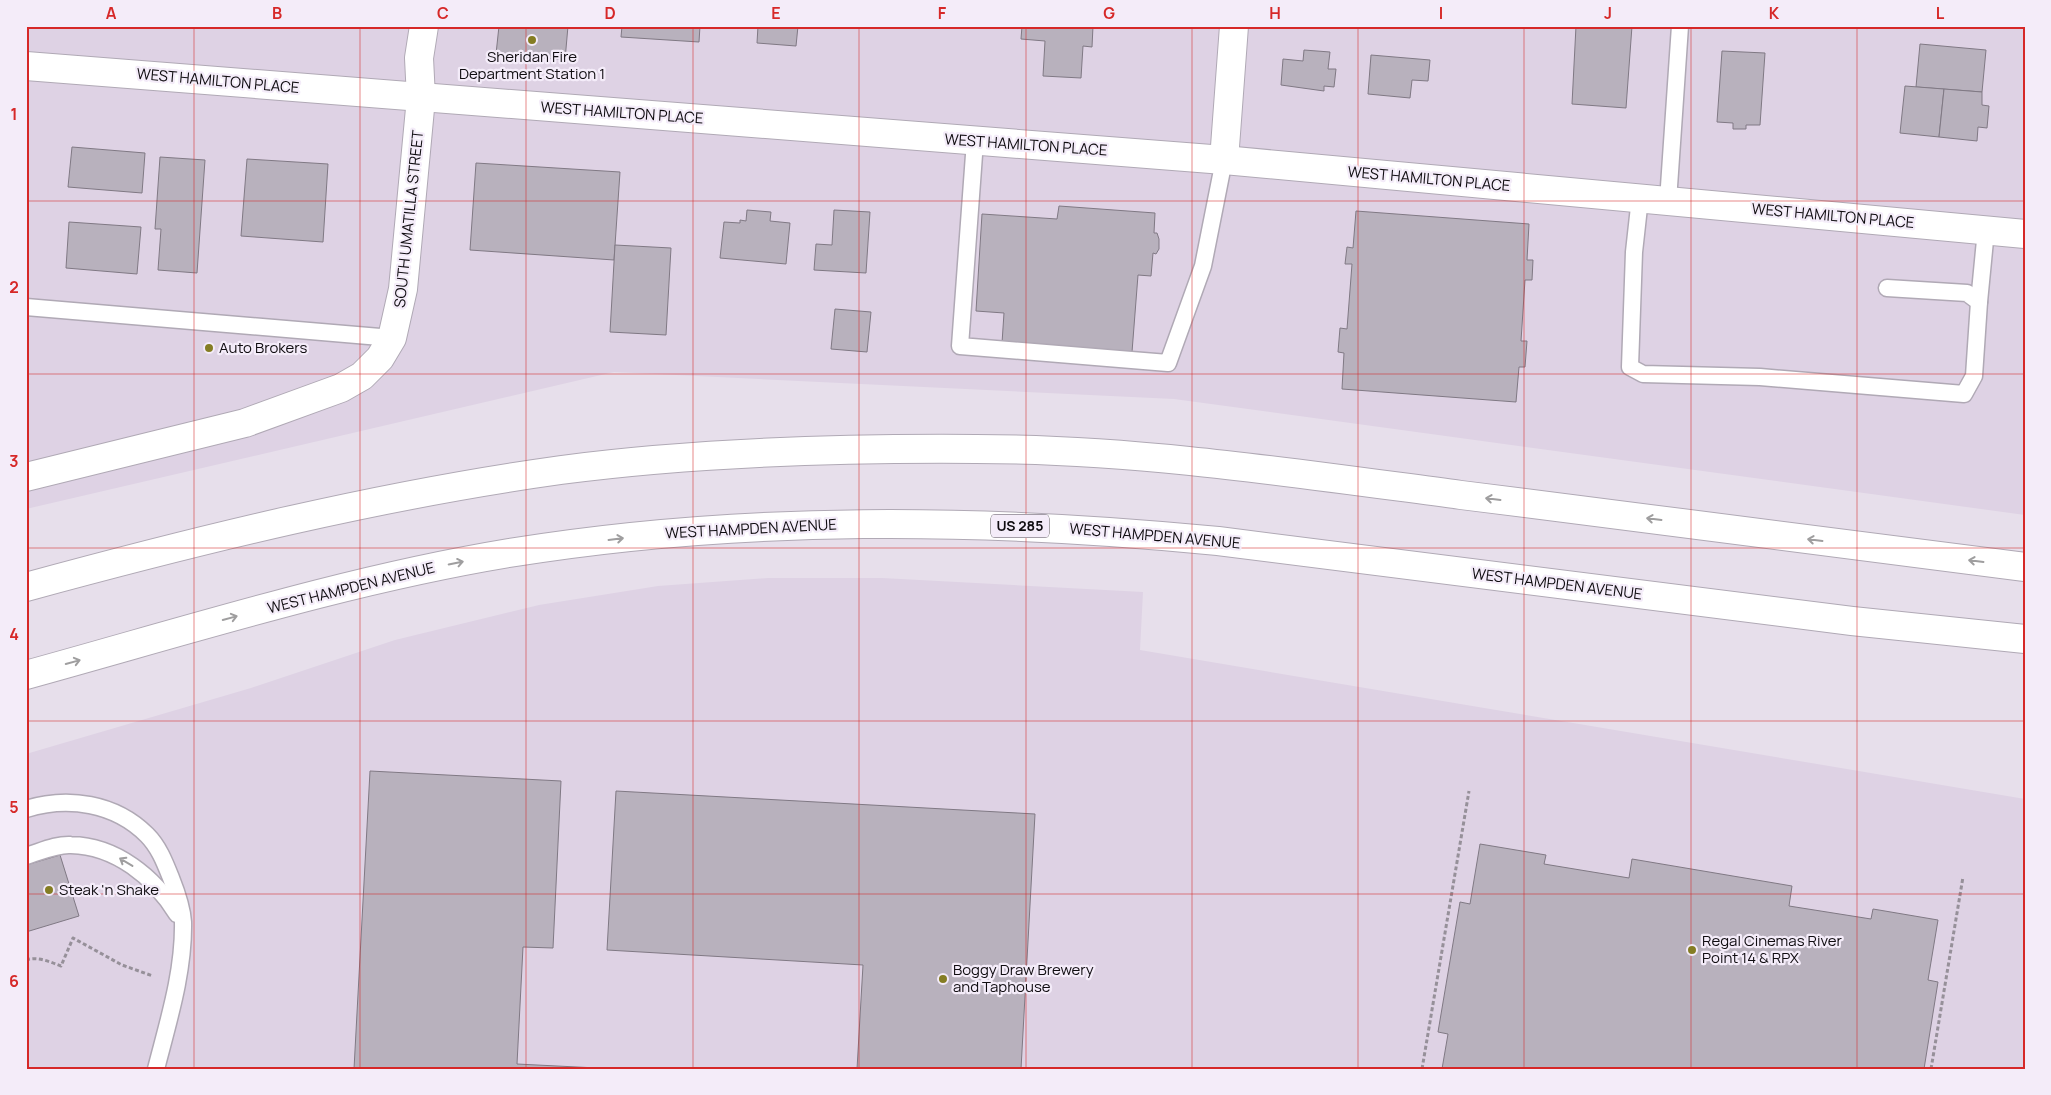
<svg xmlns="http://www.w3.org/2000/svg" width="2051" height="1095" font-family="Manrope,sans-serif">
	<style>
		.built { fill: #ded2e4 }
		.building { fill: #b8b1bd; stroke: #807984 }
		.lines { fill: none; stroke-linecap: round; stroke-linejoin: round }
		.service-casing { stroke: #b0a9b5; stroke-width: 19 }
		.minor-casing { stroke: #b0a9b5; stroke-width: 30 }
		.trunk-casing { stroke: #b0a9b5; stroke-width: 30 }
		.path { stroke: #969099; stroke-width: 3; stroke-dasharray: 4 2.5; stroke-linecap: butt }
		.service { stroke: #fff; stroke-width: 16 }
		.minor { stroke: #fff; stroke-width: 28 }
		.trunk { stroke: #fff; stroke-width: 28 }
		.oneway { stroke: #9f9e9f }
		.grid { fill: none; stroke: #d62828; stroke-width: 1; stroke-opacity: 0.55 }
		.poi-dot { fill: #847d23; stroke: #f4ecf9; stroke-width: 2 }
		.labels { text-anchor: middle; stroke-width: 4.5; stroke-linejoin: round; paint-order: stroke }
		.shield { fill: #f4ecf9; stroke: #544f56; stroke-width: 1 }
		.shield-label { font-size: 14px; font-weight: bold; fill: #0f0c10 }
		.poi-label { font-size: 15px; fill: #0f0c10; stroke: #f4ecf9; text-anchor: start }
		.street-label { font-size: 15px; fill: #0f0c10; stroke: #f4ecf9 }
		.neatline { fill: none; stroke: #d62828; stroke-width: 2 }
		.grid-label { font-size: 16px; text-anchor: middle; font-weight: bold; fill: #d62828 }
	</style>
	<rect width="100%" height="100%" fill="#e7dfeb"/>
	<!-- built -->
	<g class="built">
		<path d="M26,26H2025V515L1174,399L614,372L26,509Z"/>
		<path d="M768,578H882L1143,592L1140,650L2025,799V1069H26V754L251,688L395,640L539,605L658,586Z"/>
	</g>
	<!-- building -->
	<g class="building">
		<path d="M499,26H568L565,60L496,54Z"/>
		<path d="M622,26H700L699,42L621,37Z"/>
		<path d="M758,26H798L796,46L757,43Z"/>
		<path d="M1022,26H1093L1092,47L1083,46L1081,78L1043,76L1045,41L1021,39Z"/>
		<path d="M1576,26H1632L1626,108L1572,104Z"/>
		<path d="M1920,44L1986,50L1982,92L1916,87Z"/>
		<path d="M1304,50L1330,52L1328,69H1336L1334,87L1324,86V91L1281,85L1283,59L1303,61Z"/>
		<path d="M1722,51L1765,53L1760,125H1746V129H1733V123L1717,122Z"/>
		<path d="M1371,55L1430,60L1428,81L1412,80L1410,98L1368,94Z"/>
		<path d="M1905,86L1944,89L1939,137L1900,133Z"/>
		<path d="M1944,89L1982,92V105L1989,106L1987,128L1978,127L1977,141L1939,137Z"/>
		<path d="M72,147L145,153L142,193L68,187Z"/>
		<path d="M160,157L205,160L197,273L158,270L161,229H155Z"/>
		<path d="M247,159L328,164L323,242L241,236Z"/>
		<path d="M476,163L620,172L614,260L470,250Z"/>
		<path d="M1059,206L1155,213L1154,233H1157L1159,239V249L1156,254L1153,253L1151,276L1138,275L1132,352L1002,343L1004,313L976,311L982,214L1057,219Z"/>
		<path d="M747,210L771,212L770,221L790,223L786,264L720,258L724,222L740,223V220L746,221Z"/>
		<path d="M834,210L870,212L866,273L814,270L816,244L832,245Z"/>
		<path d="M1356,211L1529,224L1527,260H1533L1532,280H1525L1521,341H1527L1525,367H1519L1516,402L1342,389L1344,353L1338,352L1340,328L1347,329L1352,264H1345L1347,247L1353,248Z"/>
		<path d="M69,222L141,227L137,274L66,268Z"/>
		<path d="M615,245L671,248L666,335L610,332Z"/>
		<path d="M835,309L871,312L867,352L831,349Z"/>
		<path d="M370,771L561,781L553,948L523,947L517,1064L617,1069H354Z"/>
		<path d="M616,791L1035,814L1021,1069H857L863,965L607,950Z"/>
		<path d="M1480,844L1546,855L1544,864L1629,878L1632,859L1792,886L1789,906L1871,919L1873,909L1938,920L1928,980L1938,982L1924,1069H1442L1448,1034L1438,1032L1460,902L1470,904Z"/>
		<path d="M60,855L79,916L26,932V865Z"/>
	</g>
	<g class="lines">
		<defs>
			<g id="service">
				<path d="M975,141L960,346L1168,363L1203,266L1224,160"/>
				<path d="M1640,198L1634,252L1630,367L1643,374L1760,377L1964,394L1974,376L1979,302L1967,293L1887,288"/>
				<path d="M1668,201L1680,26"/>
				<path d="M1979,302L1986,230"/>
				<path d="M26,307L392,338"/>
				<path d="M26,809C68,796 115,803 147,835C159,847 165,863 171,878C177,893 182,907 183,922C184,972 168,1022 156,1069"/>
				<path d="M26,856C40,852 56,844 71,845C116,846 154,877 177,914"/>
			</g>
			<g id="minor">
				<path d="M26,66L1224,160L2025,234"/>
				<path d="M1224,160L1234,26"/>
				<path d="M26,477L245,423L341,388L362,376L380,358L392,338L403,289L421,98L419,58L424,26"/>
			</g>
			<g id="trunk">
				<path d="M26,587C202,539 381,495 561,470C698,452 839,448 976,449C1139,449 1301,474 1461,495C1649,519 1837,542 2025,567"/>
				<path d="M26,675C186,631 346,580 509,553C744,515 983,518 1218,541L1852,621L2025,639"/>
			</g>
		</defs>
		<!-- service casing -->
		<use href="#service" class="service-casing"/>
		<!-- minor casing -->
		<use href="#minor" class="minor-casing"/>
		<!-- trunk casing -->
		<use href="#trunk" class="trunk-casing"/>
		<!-- path -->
		<g class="path">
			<path d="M26,960C38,956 50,962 61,966L73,938L122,965L153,976"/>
			<path d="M1422,1069L1469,791"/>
			<path d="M1931,1069L1963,877"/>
		</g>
		<!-- service -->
		<use href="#service" class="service"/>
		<!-- minor -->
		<use href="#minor" class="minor"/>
		<!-- trunk -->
		<use href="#trunk" class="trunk"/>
	</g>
	<!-- one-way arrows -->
	<defs><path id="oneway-shaft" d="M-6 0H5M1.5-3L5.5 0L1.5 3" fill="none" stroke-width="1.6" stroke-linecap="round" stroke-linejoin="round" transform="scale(1.25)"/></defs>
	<g class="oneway">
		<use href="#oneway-shaft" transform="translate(1493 499) rotate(-173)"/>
		<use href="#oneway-shaft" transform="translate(1654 519) rotate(-173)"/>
		<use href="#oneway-shaft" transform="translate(616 539) rotate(-7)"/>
		<use href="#oneway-shaft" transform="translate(1815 540) rotate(-173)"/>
		<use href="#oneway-shaft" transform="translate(1976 561) rotate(-173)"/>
		<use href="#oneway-shaft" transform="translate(456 563) rotate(-11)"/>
		<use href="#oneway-shaft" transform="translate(230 618) rotate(-15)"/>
		<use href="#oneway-shaft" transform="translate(73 662) rotate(-15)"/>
		<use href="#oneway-shaft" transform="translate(126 862) rotate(-149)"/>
	</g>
	<!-- grid -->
	<path class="grid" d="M194,26V1069M360,26V1069M526,26V1069M693,26V1069M859,26V1069M1026,26V1069M1192,26V1069M1358,26V1069M1524,26V1069M1691,26V1069M1857,26V1069M26,201H2025M26,374H2025M26,548H2025M26,721H2025M26,894H2025"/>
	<!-- markers -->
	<g class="poi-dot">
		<circle cx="532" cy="40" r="5"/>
		<circle cx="209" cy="348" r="5"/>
		<circle cx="49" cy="890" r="5"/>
		<circle cx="1692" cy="950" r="5"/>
		<circle cx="943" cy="979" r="5"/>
	</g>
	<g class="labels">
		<!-- shield labels -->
		<rect class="shield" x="991" y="514.5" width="58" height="23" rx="4"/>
		<g class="shield-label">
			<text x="1020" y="531">US 285</text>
		</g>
		<!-- poi labels -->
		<g class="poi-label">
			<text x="532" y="62" text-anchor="middle">Sheridan Fire<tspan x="532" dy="17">Department Station 1</tspan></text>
			<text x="219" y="353">Auto Brokers</text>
			<text x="59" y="895">Steak 'n Shake</text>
			<text x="1702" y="946">Regal Cinemas River<tspan x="1702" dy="17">Point 14 &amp; RPX</tspan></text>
			<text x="953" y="975">Boggy Draw Brewery<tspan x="953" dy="17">and Taphouse</tspan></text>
		</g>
		<!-- street labels -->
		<g class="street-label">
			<text transform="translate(218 81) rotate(5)" y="5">WEST HAMILTON PLACE</text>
			<text transform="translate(622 113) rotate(4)" y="5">WEST HAMILTON PLACE</text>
			<text transform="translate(1026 145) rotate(4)" y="5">WEST HAMILTON PLACE</text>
			<text transform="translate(1429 179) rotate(5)" y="5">WEST HAMILTON PLACE</text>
			<text transform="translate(1833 216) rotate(5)" y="5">WEST HAMILTON PLACE</text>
			<text transform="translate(409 219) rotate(-84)" y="5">SOUTH UMATILLA STREET</text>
			<text transform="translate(751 529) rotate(-3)" y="5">WEST HAMPDEN AVENUE</text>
			<text transform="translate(1155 536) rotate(5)" y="5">WEST HAMPDEN AVENUE</text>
			<text transform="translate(1557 584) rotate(7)" y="5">WEST HAMPDEN AVENUE</text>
			<text transform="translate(351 588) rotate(-14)" y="5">WEST HAMPDEN AVENUE</text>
		</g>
	</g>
	<!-- border -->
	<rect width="2051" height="1095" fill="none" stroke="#f4ecf9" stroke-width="55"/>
	<rect x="28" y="28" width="1996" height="1040" class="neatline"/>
	<g class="grid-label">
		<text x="111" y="19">A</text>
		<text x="277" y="19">B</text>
		<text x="443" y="19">C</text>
		<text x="610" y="19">D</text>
		<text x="776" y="19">E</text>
		<text x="942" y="19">F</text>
		<text x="1109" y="19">G</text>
		<text x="1275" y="19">H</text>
		<text x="1441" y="19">I</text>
		<text x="1608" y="19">J</text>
		<text x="1774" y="19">K</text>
		<text x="1940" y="19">L</text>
		<text x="14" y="120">1</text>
		<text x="14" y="293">2</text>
		<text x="14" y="467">3</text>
		<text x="14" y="640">4</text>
		<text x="14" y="813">5</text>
		<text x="14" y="987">6</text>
	</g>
</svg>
